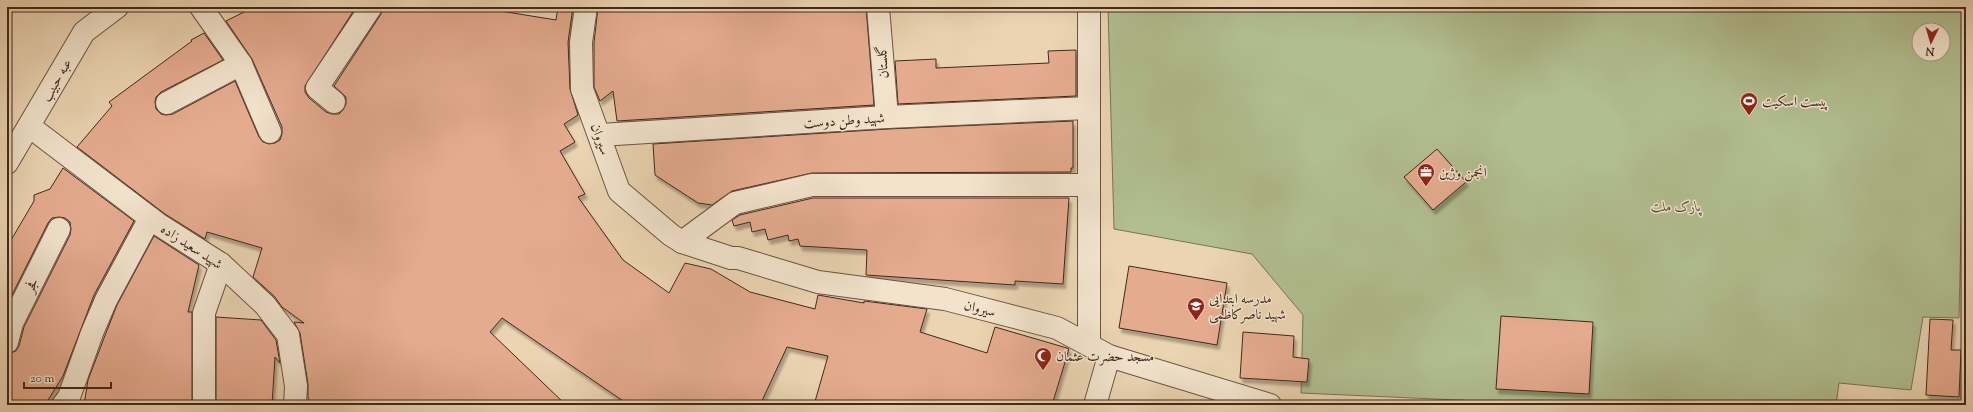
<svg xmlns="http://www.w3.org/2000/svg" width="1973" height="412" font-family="'Sorts Mill Goudy',Amiri,serif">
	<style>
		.green { fill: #b1be90; stroke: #7a7355; fill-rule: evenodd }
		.building { fill: #e5ab8f; stroke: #42281a; filter: url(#shadow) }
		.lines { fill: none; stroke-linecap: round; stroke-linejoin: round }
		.minor-casing { stroke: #6c5340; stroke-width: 24 }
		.minor { stroke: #f2e3cd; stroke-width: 22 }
		.labels { text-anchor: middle; stroke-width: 3; stroke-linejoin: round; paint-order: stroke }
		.street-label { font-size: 14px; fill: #42281a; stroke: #f2e3cd }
		.poi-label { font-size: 14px; fill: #42281a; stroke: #f2e3cd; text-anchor: start }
		.park-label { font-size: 14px; font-style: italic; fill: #584632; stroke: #f2e3cd }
	</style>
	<defs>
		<filter id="shadow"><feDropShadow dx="2.5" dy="4.5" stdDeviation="1" flood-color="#0004"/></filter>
	</defs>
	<rect width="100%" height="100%" fill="#ebd4b2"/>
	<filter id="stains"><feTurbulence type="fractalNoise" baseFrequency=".005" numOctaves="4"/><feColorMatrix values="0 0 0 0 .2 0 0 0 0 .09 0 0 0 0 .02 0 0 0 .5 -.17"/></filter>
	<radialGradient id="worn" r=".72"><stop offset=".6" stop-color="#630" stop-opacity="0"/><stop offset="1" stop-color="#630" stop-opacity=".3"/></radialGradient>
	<!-- green -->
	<path class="green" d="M1108,7H1966L1959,318L1923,317L1911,390L1839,383L1836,405H1569L1301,393L1303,315L1252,254L1114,229ZM1919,30H1943V54H1919Z"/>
	<!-- building -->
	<g class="building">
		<path d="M254,7H356L305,86V92L309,98L326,112L332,114H339L343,110L346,104V97L334,86L381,14L383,7H476L556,20L558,7H573L568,42L570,89L578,115L564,124L575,142L560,151L585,194L578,197L623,260L669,293L685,263L711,269L750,292L815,309L818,295L864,303V301L927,309L920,332L987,353L995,327L1067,348L1069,349L1052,405H814L828,356L787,347L760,405H629L502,318L490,332L566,405H313L308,398V384L300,333L294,322L304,323L282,307L274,296L253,277L262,248L207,232L205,239L165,214L77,147L112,106L109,102L192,41L191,40L204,33L223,60L161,92L156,97L155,102L156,109L161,114L166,115L173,114L235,81L259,137L263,142L269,144L275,143L280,140L282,134V127L252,59L226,21Z"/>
		<path d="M598,7H688V11L737,7H866L874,105L617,121L613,91L600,101L594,87V43Z"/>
		<path d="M1076,50V96L898,104L895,61L936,59V68L1049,63L1048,51Z"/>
		<path d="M1073,121V168H1071V172L812,173L732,191L712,205L698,203L655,175L653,144L888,129Z"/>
		<path d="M1437,149L1466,182L1433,210L1404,177Z"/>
		<path d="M63,168L134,221L94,295L63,376L45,405H15L7,400V354L16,351L19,346L24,327L70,235L71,229L70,222L65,218L59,217L52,218L48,223L7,305V247L34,201V195L50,189Z"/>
		<path d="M813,198H1069L1063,284L1015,281V285L866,275L867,250L800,246L798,239L789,241L788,235L768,240L765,229L752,232L750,222L734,226L732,220L740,215Z"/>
		<path d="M154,236L199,265L188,312H192V405H84L88,380L104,338L117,305Z"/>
		<path d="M1129,266L1227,283L1217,345L1119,328Z"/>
		<path d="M1501,316L1593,322L1589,394L1496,389Z"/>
		<path d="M216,317L261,320L276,340L280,363L275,357L272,405H216Z"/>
		<path d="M1930,319L1953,320L1951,350H1961L1959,397L1926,395Z"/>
		<path d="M1243,332L1294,336L1293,357L1309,359L1307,382L1240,378Z"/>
	</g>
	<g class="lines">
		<defs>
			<g id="minor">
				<path d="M201,7L241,64L270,132"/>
				<path d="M586,7L581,42L582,89L619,191L671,235L682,242L731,258H738L818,282L945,299L1057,328L1109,356L1270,405"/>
				<path d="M878,7L887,117"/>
				<path d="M1089,7V344"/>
				<path d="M334,102L317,88L371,7"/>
				<path d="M167,103L241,64"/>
				<path d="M29,126L158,224L221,264L265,305L288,335L296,386L295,405"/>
				<path d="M600,135L887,117L1088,108"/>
				<path d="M7,163L84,32L117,7"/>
				<path d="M682,242L735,203L812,185H1089"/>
				<path d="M7,342L12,323L59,229"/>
				<path d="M63,405L69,397L92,333L106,300L150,218"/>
				<path d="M204,405V313L221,264"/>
				<path d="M1095,405L1109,356"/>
			</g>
		</defs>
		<!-- minor casing -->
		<use href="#minor" class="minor-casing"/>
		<!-- minor -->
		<use href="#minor" class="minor"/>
	</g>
	<!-- icons -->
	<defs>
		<symbol id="stadium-pin" viewBox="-11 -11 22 30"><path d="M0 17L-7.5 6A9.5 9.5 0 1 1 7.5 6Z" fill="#8f2418" stroke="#f2e3cd"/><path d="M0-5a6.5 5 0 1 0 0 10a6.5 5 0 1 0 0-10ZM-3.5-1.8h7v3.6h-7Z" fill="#fff"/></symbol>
		<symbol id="office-pin" viewBox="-11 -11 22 30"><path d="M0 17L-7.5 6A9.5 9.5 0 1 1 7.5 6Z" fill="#8f2418" stroke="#f2e3cd"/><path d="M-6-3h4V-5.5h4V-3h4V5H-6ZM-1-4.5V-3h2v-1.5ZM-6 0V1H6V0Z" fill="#fff"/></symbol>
		<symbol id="school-pin" viewBox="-11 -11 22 30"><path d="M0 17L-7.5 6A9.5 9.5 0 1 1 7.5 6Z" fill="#8f2418" stroke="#f2e3cd"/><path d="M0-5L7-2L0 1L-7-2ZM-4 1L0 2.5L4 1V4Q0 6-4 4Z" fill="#fff"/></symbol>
		<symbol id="mosque-pin" viewBox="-11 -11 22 30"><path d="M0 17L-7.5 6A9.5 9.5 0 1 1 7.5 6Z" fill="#8f2418" stroke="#f2e3cd"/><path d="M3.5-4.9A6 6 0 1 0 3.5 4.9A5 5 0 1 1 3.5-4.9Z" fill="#fff"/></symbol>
	</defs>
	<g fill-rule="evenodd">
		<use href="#stadium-pin" x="1739" y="91" width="20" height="27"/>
		<use href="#office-pin" x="1416" y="162" width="20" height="27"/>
		<use href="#school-pin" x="1186" y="296" width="20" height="27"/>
		<use href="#mosque-pin" x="1033" y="346" width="20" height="27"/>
	</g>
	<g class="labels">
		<!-- street labels -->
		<g class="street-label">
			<text transform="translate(882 62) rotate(-94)" y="5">گلستان</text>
			<text transform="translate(56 80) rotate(-60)" y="5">عبه حبیب</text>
			<text transform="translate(844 120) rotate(-4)" y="5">شهید وطن دوست</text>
			<text transform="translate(601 139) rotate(70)" y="5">سیروان</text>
			<text transform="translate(192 246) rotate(33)" y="5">شهید سعید زاده</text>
			<text transform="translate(31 285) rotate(-64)" y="5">فجر</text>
			<text transform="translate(980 308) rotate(14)" y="5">سیروان</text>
		</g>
		<!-- poi labels -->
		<g class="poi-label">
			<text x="1762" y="106">پیست اسکیت</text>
			<text x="1439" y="177">انجمن وژین</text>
			<text x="1209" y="303">مدرسه ابتدایی<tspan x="1209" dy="16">شهید ناصرکاظمی</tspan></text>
			<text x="1056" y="361">مسجد حضرت عثمان</text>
		</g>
		<!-- park labels -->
		<g class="park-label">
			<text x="1676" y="211">پارک ملت</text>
		</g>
	</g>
	<!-- margin -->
	<rect width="1973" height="412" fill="none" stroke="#ebd4b2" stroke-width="24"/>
	<rect x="8" y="8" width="1957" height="396" fill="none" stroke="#42281a" stroke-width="2"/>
	<rect x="12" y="12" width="1949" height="388" fill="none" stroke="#42281a"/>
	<!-- north arrow -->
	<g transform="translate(1931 42) rotate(185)"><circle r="19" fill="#f2e3cd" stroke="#ac9885"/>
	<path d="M0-3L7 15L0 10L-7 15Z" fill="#8f2418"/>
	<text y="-6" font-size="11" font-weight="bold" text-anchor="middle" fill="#42281a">N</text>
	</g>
	<!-- scale -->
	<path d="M24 382v6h87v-6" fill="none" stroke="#42281a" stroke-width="2"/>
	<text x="30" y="382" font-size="12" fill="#42281a" stroke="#f2e3cd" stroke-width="3" paint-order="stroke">20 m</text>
	<rect width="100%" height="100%" filter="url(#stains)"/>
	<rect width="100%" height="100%" fill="url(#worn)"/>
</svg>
